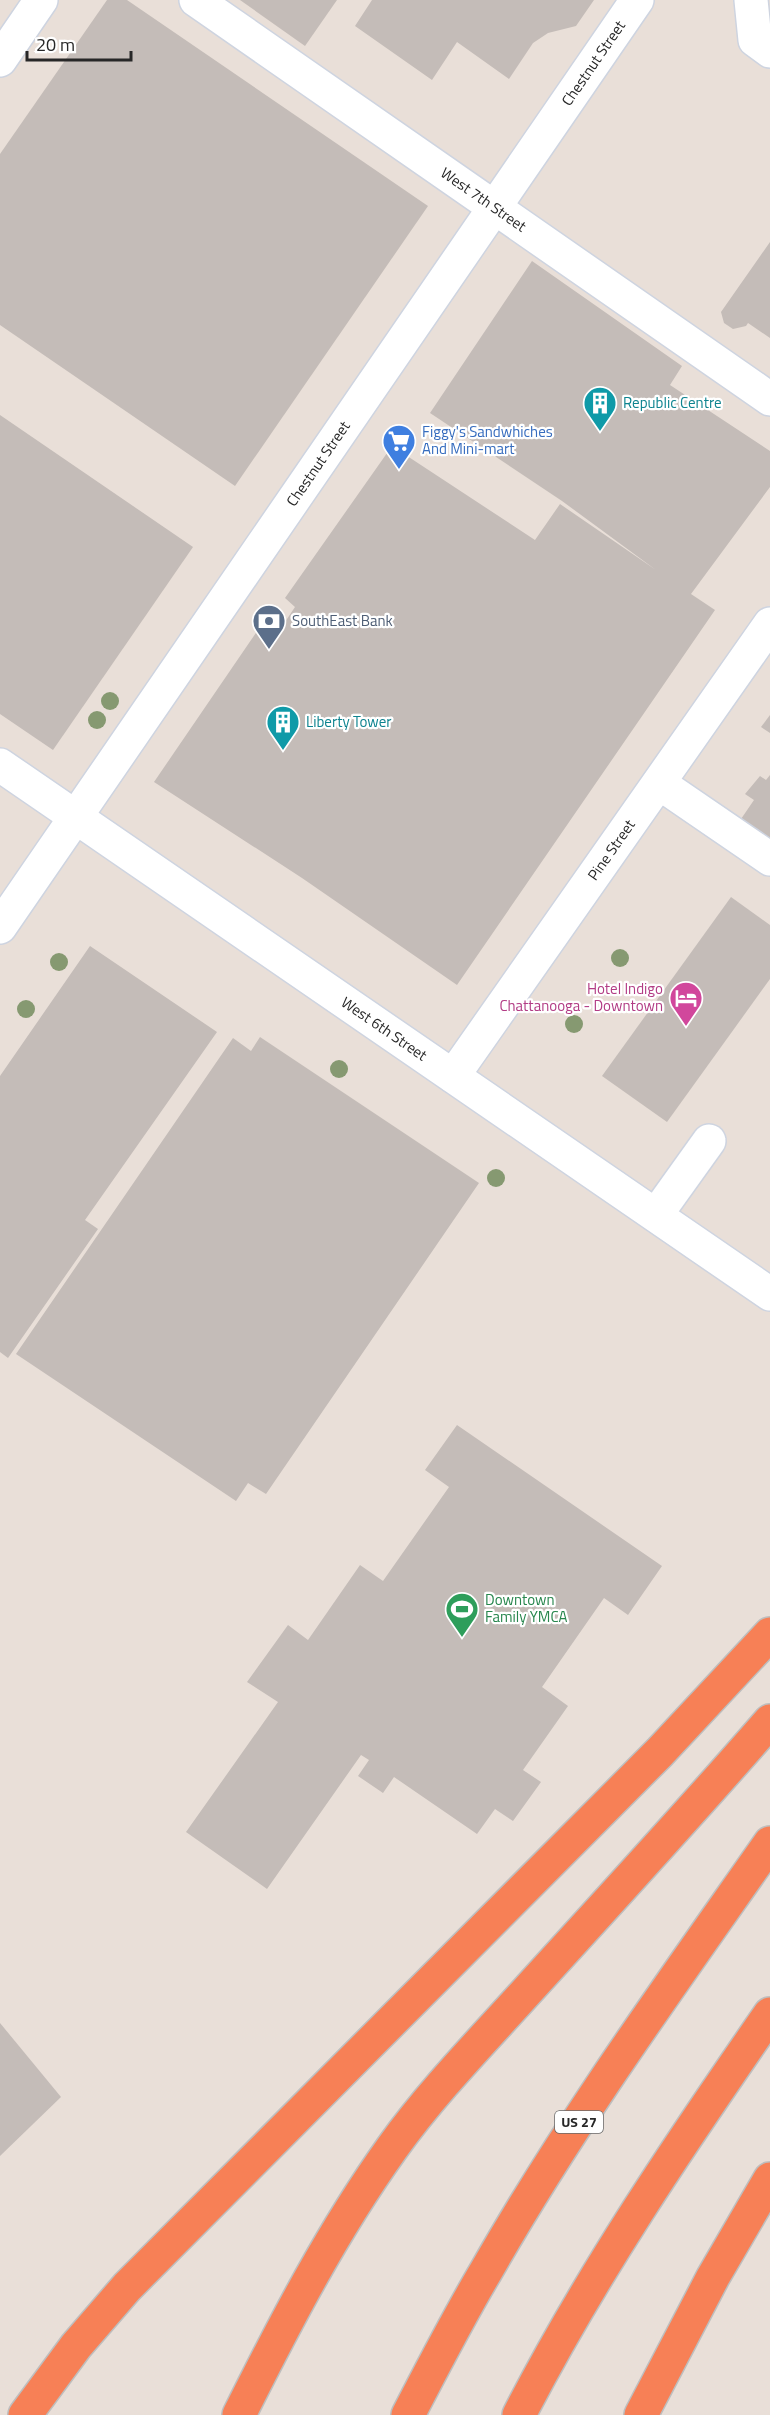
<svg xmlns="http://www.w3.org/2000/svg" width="770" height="2415" font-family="'Titillium Web',sans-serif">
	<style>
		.building { fill: #c4bcb8 }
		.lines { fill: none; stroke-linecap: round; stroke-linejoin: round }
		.minor-casing { stroke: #ced4e0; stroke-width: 36 }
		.highway-casing { stroke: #bebebe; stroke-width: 36 }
		.minor { stroke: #fff; stroke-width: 33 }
		.highway { stroke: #f78056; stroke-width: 33 }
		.tree { fill: #869971 }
		.labels { text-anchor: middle; stroke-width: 4.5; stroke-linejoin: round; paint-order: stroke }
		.shield { fill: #fff; stroke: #686868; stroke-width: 1.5 }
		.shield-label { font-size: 14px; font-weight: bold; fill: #272727 }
		.street-label { font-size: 15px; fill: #272727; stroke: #fff }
		.culture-label { font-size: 15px; fill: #0d838f; stroke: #fff; text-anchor: start }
		.shop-label { font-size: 15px; fill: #366cbe; stroke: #fff; text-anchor: start }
		.service-label { font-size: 15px; fill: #4e5e75; stroke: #fff; text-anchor: start }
		.hotel-label { font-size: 15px; fill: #b23c85; stroke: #fff; text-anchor: end }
		.leisure-label { font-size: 15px; fill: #27864d; stroke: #fff; text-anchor: start }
	</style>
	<rect width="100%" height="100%" fill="#e9dfd8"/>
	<!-- building -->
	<g class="building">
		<path d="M107,0H127L428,206L235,486L0,325V154Z"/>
		<path d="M240,0H337L305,46Z"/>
		<path d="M372,0H594L576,26L548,33L533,43L509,79L457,42L432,80L355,26Z"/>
		<path d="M770,242V338L748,323L746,326L733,329L724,323L721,312Z"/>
		<path d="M532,261L682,366L670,385L770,451V487L691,594L715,610L457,985L302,878L154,782L264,621L279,631L295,607L285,598L392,446L535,540L560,504L656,570L562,501L430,413Z"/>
		<path d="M0,415L193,547L53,750L0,714Z"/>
		<path d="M770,715V733L761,727Z"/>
		<path d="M770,775V840L741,819L754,800L745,794L760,776L766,780Z"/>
		<path d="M731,897L770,925V979L667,1122L602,1076Z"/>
		<path d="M90,946L217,1032L85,1220L98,1229L8,1358L0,1352V1076Z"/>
		<path d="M260,1037L479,1183L266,1494L248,1483L236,1501L16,1354L233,1038L251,1051Z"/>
		<path d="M457,1425L662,1566L628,1615L604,1598L542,1687L568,1706L523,1770L541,1782L513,1821L495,1809L477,1834L394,1777L383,1793L358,1776L369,1760L361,1755L267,1889L186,1832L278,1702L247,1682L288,1625L308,1640L360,1565L383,1581L449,1487L425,1470Z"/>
		<path d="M0,2023L61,2097L0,2156Z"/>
	</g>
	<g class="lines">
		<defs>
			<g id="minor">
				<path id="s1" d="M196,0L770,399"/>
				<path d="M751,0L755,40L770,51"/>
				<path d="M0,60L41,0"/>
				<path id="s2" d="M0,765L770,1294"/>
				<path d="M659,783L770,859"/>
				<path id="s3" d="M0,927L637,0"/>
				<path id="s4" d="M453,1076L770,624"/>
				<path d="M656,1215L709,1141"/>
			</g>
			<g id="highway">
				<path d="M25,2415L76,2346L127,2287L660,1752L770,1634"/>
				<path d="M239,2415C285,2323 332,2232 392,2148C432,2092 482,2041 528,1990C609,1901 691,1812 770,1721"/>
				<path d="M408,2415C433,2367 458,2318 486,2271C571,2122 672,1983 770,1843"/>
				<path d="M519,2415C591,2275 680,2144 770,2014"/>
				<path d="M641,2415L713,2277L770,2179"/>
			</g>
		</defs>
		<!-- minor casing -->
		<use href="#minor" class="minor-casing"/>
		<!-- highway casing -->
		<use href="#highway" class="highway-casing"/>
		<!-- minor -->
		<use href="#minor" class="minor"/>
		<!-- highway -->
		<use href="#highway" class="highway"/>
	</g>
	<!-- trees -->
	<g class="tree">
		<circle cx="110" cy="701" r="9"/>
		<circle cx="97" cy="720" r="9"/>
		<circle cx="620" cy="958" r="9"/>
		<circle cx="59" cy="962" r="9"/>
		<circle cx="26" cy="1009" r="9"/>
		<circle cx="574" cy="1024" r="9"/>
		<circle cx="339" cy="1069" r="9"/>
		<circle cx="496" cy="1178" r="9"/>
	</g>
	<!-- icons -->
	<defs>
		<symbol id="building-pin" viewBox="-11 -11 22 30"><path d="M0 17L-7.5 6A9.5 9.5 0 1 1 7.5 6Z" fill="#0f9aa8" stroke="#fff"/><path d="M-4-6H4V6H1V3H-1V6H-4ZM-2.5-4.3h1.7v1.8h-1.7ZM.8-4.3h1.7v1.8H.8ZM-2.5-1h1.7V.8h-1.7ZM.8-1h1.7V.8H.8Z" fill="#fff"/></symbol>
		<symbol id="supermarket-pin" viewBox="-11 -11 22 30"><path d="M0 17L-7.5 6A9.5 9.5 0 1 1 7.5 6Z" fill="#3f7fe0" stroke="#fff"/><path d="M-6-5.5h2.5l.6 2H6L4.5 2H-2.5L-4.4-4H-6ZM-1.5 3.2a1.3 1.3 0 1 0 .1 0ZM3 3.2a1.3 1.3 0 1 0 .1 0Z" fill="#fff"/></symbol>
		<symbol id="bank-pin" viewBox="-11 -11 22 30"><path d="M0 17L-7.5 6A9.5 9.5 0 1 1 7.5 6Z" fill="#5c6f8a" stroke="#fff"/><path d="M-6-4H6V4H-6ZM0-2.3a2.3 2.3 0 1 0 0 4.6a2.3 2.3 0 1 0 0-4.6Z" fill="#fff"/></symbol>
		<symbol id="hotel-pin" viewBox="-11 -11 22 30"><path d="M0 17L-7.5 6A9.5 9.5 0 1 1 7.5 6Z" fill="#d1479c" stroke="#fff"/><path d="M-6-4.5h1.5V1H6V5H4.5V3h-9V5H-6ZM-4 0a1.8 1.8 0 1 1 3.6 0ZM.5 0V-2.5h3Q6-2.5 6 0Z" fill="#fff"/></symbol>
		<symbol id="stadium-pin" viewBox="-11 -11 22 30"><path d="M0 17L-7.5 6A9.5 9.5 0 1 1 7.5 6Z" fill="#2e9e5b" stroke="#fff"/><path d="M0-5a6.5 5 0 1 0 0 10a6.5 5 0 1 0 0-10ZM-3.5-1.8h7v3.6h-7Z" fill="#fff"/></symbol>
	</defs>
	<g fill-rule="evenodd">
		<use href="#building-pin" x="581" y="384" width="38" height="52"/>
		<use href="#supermarket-pin" x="380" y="422" width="38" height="52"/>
		<use href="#bank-pin" x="250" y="602" width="38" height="52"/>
		<use href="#building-pin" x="264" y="703" width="38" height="52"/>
		<use href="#hotel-pin" x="667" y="979" width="38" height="52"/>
		<use href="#stadium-pin" x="443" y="1590" width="38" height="52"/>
	</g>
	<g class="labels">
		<!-- shield labels -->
		<rect class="shield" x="555" y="2111" width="48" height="22" rx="4.5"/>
		<g class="shield-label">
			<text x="579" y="2127">US 27</text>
		</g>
		<!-- street labels -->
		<g class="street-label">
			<text dy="5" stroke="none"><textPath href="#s3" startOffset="1048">Chestnut Street</textPath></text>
			<text dy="5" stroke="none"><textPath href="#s1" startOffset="350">West 7th Street</textPath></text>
			<text dy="5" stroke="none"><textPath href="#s3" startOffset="562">Chestnut Street</textPath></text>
			<text dy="5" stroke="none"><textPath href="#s4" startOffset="276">Pine Street</textPath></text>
			<text dy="5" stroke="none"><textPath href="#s2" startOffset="466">West 6th Street</textPath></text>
		</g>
		<!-- culture labels -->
		<g class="culture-label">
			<text x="623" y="408">Republic Centre</text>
			<text x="306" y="727">Liberty Tower</text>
		</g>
		<!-- shop labels -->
		<g class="shop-label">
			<text x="422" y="437">Figgy's Sandwhiches<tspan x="422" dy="17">And Mini-mart</tspan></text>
		</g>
		<!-- service labels -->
		<g class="service-label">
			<text x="292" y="626">SouthEast Bank</text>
		</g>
		<!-- hotel labels -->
		<g class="hotel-label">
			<text x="663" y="994">Hotel Indigo<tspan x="663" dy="17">Chattanooga - Downtown</tspan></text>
		</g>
		<!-- leisure labels -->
		<g class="leisure-label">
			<text x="485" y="1605">Downtown<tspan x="485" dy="17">Family YMCA</tspan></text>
		</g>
	</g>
	<!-- scale -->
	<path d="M27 51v9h104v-9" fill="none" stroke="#272727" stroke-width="3"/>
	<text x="36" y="51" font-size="18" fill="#272727" stroke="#ffffff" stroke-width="4.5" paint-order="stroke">20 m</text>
</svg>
